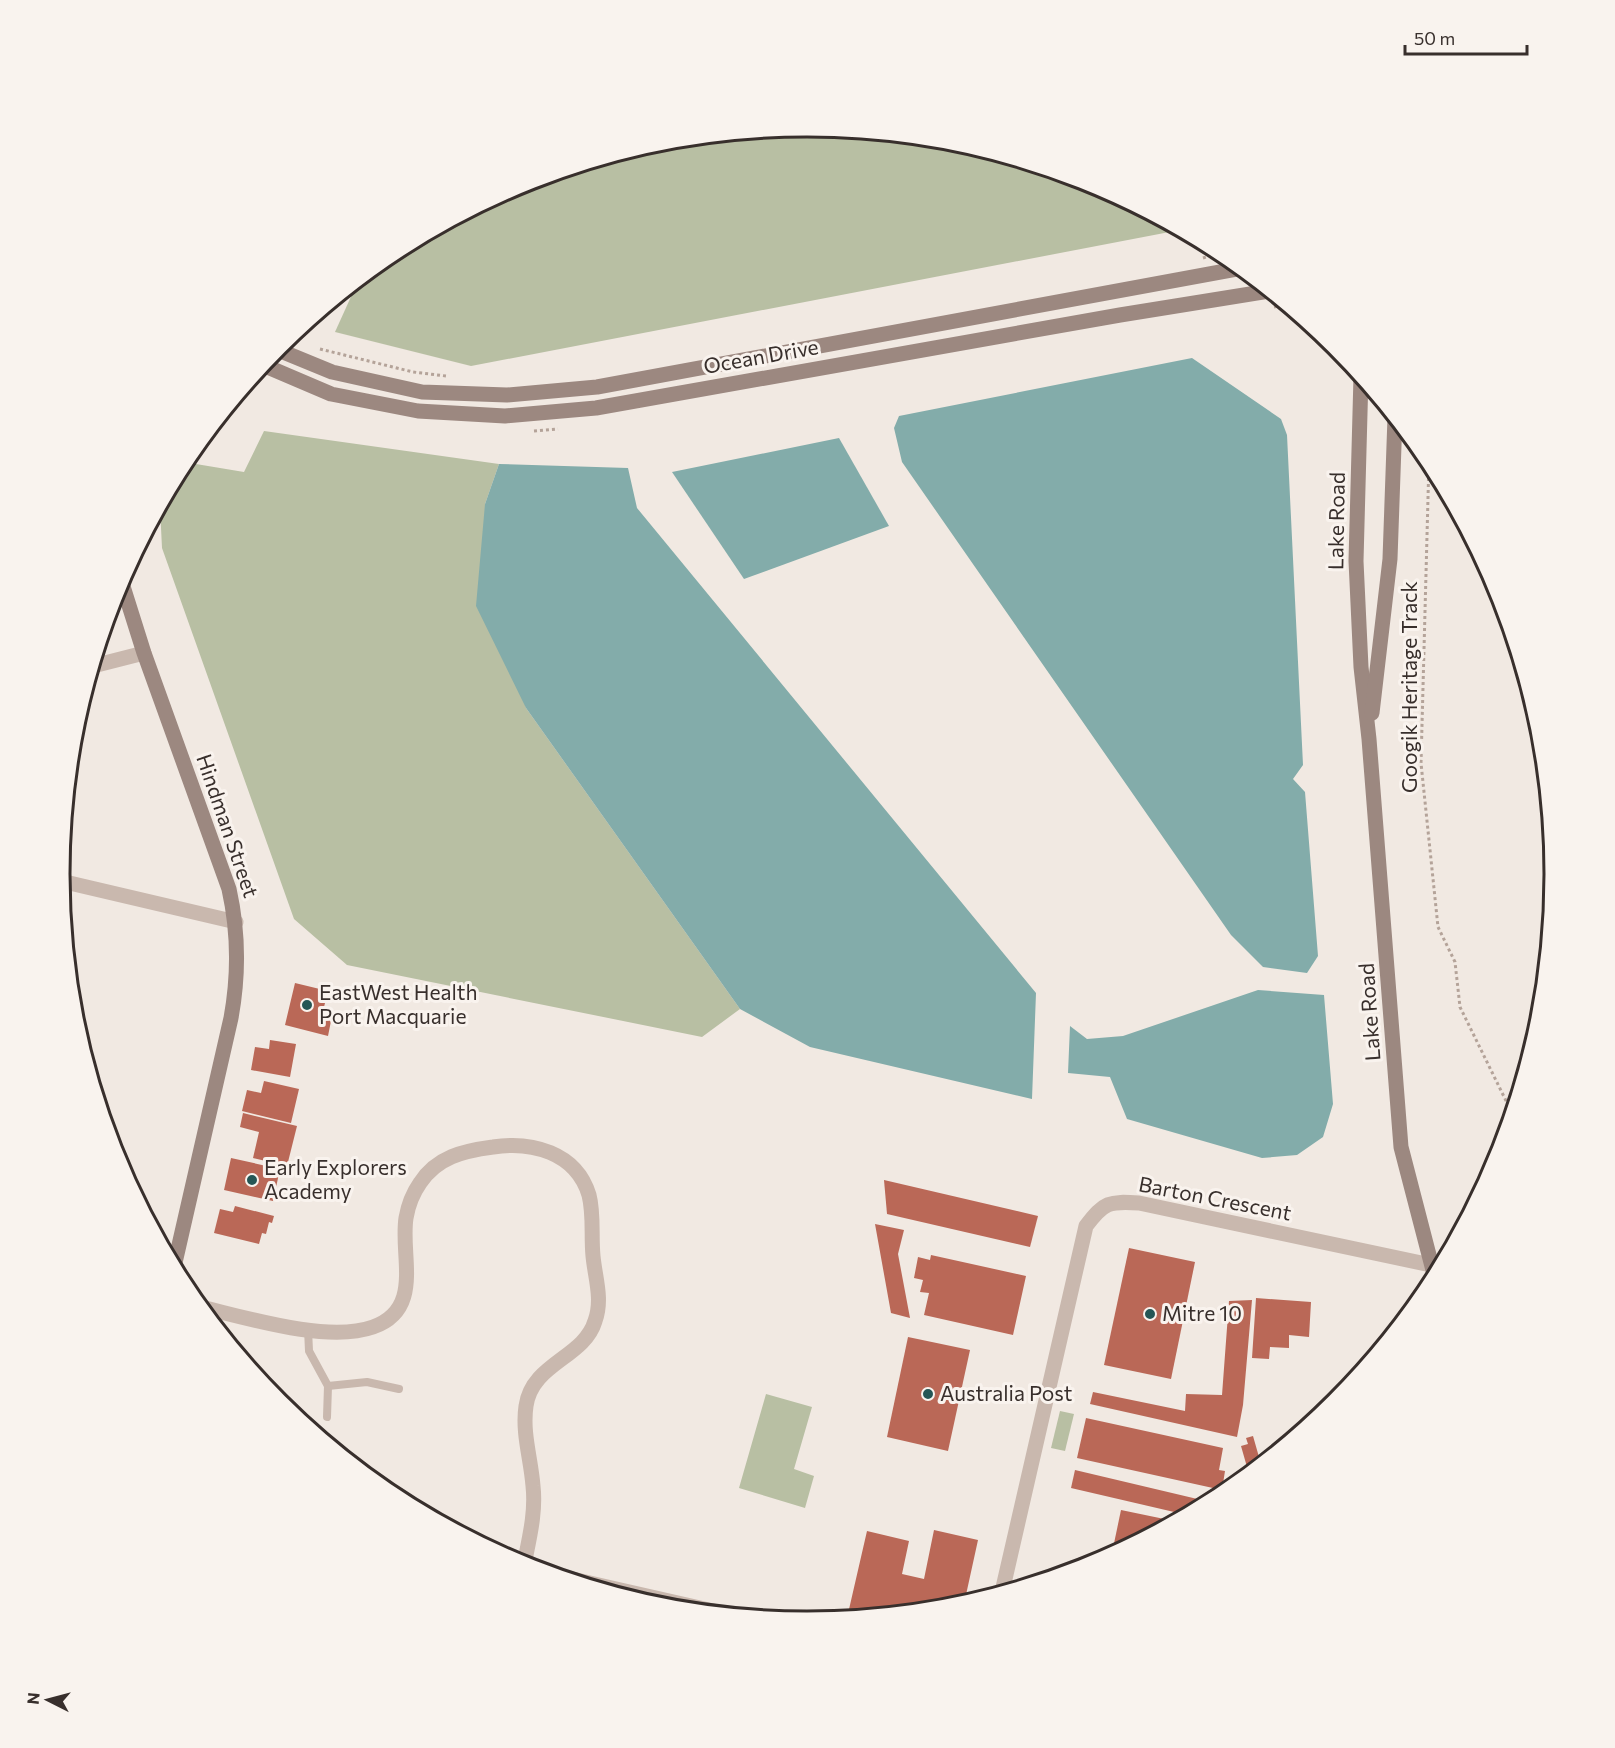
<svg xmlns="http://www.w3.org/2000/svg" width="1615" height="1748" font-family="Commissioner,sans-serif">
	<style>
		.green { fill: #b8bfa3 }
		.water { fill: #83acaa }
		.building { fill: #ba6857 }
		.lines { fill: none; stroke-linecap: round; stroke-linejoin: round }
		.path { stroke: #b4a399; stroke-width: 3; stroke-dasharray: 3 3; stroke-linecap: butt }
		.lane { stroke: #c9b8ae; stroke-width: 8 }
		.street { stroke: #c9b8ae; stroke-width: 15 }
		.secondary { stroke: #9c8880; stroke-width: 15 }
		.poi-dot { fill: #255655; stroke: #f9f3ee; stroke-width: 2 }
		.labels { text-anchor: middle; stroke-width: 6; stroke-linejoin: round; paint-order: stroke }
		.street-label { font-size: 21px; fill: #382f2c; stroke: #f9f3ee }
		.poi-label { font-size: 21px; fill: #382f2c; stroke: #f9f3ee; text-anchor: start }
		.rim { fill: none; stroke: #382f2c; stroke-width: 3 }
	</style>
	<rect width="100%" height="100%" fill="#f1e9e2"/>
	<!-- green -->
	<g class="green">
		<path d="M808,127L954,141L1094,184L1180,230L471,366L335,332L359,279L392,252L522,183L662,141Z"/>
		<path d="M264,431L499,464L485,504L526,708L740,1009L702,1037L347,965L294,919L162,548L160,507L184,462L244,472Z"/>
		<path d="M766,1394L812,1407L794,1469L814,1476L805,1508L739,1488Z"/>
		<path d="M1060,1411L1074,1414L1065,1451L1051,1448Z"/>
	</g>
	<!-- water -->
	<g class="water">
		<path d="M1192,358L1281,419L1287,435L1303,765L1293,779L1305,792L1318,956L1307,973L1263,967L1231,935L902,462L894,428L899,416Z"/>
		<path d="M839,438L889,526L744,579L672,472Z"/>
		<path d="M499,464L628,468L637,508L1036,993L1032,1099L810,1047L740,1009L526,708L476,606L485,504Z"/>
		<path d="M1258,990L1324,995L1333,1104L1323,1137L1297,1155L1262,1158L1127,1119L1110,1077L1068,1073L1070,1026L1087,1039L1123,1036Z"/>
	</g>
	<!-- building -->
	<g class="building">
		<path d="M295,983L328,991L321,1019L331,1021L328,1036L285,1025Z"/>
		<path d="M270,1040L296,1044L290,1077L251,1070L255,1047L269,1049Z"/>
		<path d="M264,1081L299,1089L291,1123L242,1111L247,1090L261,1093Z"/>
		<path d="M243,1113L297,1126L287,1166L253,1158L259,1132L240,1127Z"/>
		<path d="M231,1158L280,1169L273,1201L224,1190Z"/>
		<path d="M884,1180L1038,1216L1030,1247L887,1214Z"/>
		<path d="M235,1206L274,1216L272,1223L269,1222L266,1234L262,1233L259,1244L214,1233L220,1209L233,1212Z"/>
		<path d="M875,1224L904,1230L898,1254L910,1318L891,1313Z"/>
		<path d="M1129,1248L1195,1262L1171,1379L1104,1365Z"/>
		<path d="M931,1255L1026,1276L1013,1335L924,1315L929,1293L920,1292L923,1280L914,1278L918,1257L930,1260Z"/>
		<path d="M1256,1298L1311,1302L1309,1337L1289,1335V1348L1270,1347L1269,1359L1252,1358Z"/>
		<path d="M1252,1300L1243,1405L1237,1437L1090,1404L1093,1392L1185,1411L1186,1394L1222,1395L1229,1301Z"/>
		<path d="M908,1337L970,1350L948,1451L887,1437Z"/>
		<path d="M1086,1418L1223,1448L1219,1470L1225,1471L1222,1490L1077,1458Z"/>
		<path d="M1253,1436L1261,1464L1249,1474L1241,1446L1248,1444L1246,1438Z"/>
		<path d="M1075,1470L1210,1502L1187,1515L1071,1488Z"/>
		<path d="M1121,1510L1174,1521L1112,1553Z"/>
		<path d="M934,1530L978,1540L964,1604L847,1618L867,1531L909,1541L902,1574L924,1579Z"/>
	</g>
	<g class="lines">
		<!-- path -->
		<g class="path">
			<path d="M1203,258L1221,252"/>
			<path d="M1274,307L1286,304"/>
			<path d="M320,349L413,372L446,376"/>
			<path d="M534,431L558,429"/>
			<path d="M1429,460L1421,763L1438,927L1455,962L1460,1007L1512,1113"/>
		</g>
		<!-- lane -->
		<g class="lane">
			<path d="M308,1329L309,1351L328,1386L327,1417"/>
			<path d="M328,1386L367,1382L399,1389"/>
		</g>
		<!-- street -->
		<g class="street">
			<path d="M93,666L144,653"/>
			<path d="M61,881L236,922"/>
			<path d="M201,1307C247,1318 328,1343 373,1327C424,1309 400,1256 406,1218C408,1206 413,1193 420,1183C437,1157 463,1151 493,1147C531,1141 576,1152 589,1195C594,1214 591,1236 593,1256C595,1278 603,1299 595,1321C584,1358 532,1363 526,1406C522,1433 531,1459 533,1486C536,1513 529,1539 524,1565"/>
			<path d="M559,1576L722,1613"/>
			<path d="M1002,1592L1086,1226C1104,1202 1109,1201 1139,1203L1431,1265"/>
		</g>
		<!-- secondary -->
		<g class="secondary">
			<path d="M276,349L332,372L422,392L507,395L597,387L1242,268"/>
			<path d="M263,365L331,394L418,411L505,416L596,408L1120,315L1269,291"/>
			<path d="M1361,376L1356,561L1361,667L1369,739L1401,1147L1435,1278"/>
			<path d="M121,580L144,653L229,889C239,934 239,974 231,1018L174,1267"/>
			<path d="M1372,713L1390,559L1395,417"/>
		</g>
	</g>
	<!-- markers -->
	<g class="poi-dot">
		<circle cx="307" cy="1005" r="6"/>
		<circle cx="252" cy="1180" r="6"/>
		<circle cx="1150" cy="1314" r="6"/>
		<circle cx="928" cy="1394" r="6"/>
	</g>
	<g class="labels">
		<!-- street labels -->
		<g class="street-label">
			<text transform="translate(761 357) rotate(-10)" y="7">Ocean Drive</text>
			<text transform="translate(1337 521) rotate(-89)" y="7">Lake Road</text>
			<text transform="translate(1410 687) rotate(-90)" y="7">Googik Heritage Track</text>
			<text transform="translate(227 826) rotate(71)" y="7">Hindman Street</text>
			<text transform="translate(1370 1012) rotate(-94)" y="7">Lake Road</text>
			<text transform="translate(1215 1199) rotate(11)" y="7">Barton Crescent</text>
		</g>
		<!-- poi labels -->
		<g class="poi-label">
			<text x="319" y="1000">EastWest Health<tspan x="319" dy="24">Port Macquarie</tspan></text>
			<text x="264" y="1175">Early Explorers<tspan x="264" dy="24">Academy</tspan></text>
			<text x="1162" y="1321">Mitre 10</text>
			<text x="940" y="1401">Australia Post</text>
		</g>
	</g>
	<!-- crop -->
	<path d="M0 0H1615V1748H0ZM70 874a737 737 0 1 1 1474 0a737 737 0 1 1-1474 0Z" fill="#f9f3ee" fill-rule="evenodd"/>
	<path class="rim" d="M70 874a737 737 0 1 1 1474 0a737 737 0 1 1-1474 0Z"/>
	<!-- north arrow -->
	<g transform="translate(48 1700) rotate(276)" stroke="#f9f3ee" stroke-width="4.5" paint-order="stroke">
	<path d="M0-4.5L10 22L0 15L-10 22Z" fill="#382f2c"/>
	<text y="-9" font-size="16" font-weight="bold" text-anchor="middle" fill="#382f2c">N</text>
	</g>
	<!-- scale -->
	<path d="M1405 45v9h122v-9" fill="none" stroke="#382f2c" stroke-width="3"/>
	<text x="1414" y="45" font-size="18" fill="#382f2c" stroke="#f9f3ee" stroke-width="4.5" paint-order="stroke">50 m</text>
</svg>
